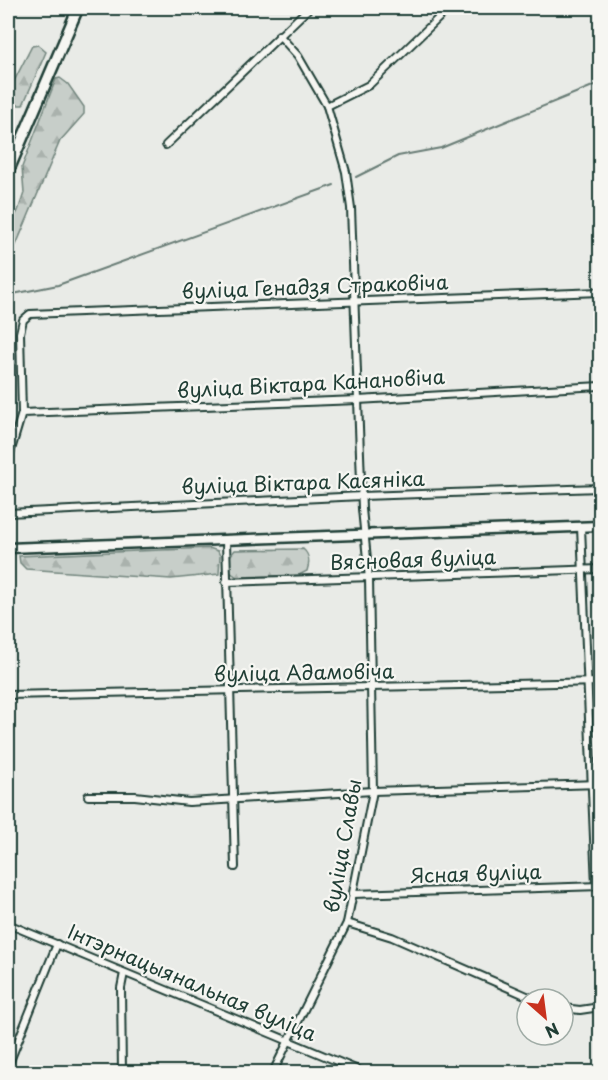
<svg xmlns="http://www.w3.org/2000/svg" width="608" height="1080" font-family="'Playpen Sans',sans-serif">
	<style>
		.forest { fill: url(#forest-firs); stroke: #73867e; stroke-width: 1.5 }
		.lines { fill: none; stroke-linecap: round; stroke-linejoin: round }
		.stream { stroke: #687c75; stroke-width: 2 }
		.street-casing { stroke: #1f3d34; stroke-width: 10 }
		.secondary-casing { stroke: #1f3d34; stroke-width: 13 }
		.primary-casing { stroke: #1f3d34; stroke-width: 14 }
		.street { stroke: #f6f6f2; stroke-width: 6 }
		.secondary { stroke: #f6f6f2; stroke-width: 8 }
		.primary { stroke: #f6f6f2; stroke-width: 9 }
		.labels { text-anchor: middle; stroke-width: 4.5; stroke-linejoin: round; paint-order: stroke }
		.street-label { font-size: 20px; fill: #1f3d34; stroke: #f6f6f2 }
	</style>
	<defs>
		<pattern id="forest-firs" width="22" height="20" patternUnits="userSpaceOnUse" patternTransform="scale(1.5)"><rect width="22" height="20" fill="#c7cec9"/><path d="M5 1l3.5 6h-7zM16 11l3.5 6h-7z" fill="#aab2ad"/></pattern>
	</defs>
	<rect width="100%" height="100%" fill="#e9ebe7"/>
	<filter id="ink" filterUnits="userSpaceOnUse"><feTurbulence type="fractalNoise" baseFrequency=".0167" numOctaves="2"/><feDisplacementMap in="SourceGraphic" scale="12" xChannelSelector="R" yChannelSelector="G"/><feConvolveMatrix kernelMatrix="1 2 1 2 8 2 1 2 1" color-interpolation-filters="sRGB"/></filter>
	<g filter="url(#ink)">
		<!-- forest -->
		<g class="forest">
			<path d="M38,45L46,52L23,105H15L9,100L8,93L32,46Z"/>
			<path d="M60,78L68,84L84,107V114L60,141L16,245L8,255V227L18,211L24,193L22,167L56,79Z"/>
			<path d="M209,548L218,551L220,556L219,574L171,579L26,569L20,563L19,556Z"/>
			<path d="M303,549C310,555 310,562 307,571L299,575L237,577L230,572V556L235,550Z"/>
		</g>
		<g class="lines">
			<!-- stream -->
			<g class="stream">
				<path d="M356,177L398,156L441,148L600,83"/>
				<path d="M8,295L58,285L334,185"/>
			</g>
			<defs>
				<g id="street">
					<path d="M279,35L298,56L327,106L369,85L449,8"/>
					<path d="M166,145L309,8"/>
					<path d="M22,413L358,400L600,386"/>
					<path d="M8,460L22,413L20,333L23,320L30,314L600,292"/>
					<path d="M8,513L362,496L600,488"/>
					<path d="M581,527L596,886"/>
					<path d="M226,541L235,867"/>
					<path d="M226,582L600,569"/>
					<path d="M8,695L600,682"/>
					<path d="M88,796H135L189,802L373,791L600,784"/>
					<path d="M353,894L600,886"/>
					<path d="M347,923L392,937L534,999"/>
					<path d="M8,924L363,1072"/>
					<path d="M563,1008L580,1010L600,1007"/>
					<path d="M8,1066L57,944"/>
					<path d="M122,1072L121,988L124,973"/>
					<path d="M273,1072L347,923L373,791L369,579L362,509L351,208L346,172L327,106"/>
				</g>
				<path id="secondary" d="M8,548L600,526"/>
				<path id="primary" d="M8,172L78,8"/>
			</defs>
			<!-- street casing -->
			<use href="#street" class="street-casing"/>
			<!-- secondary casing -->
			<use href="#secondary" class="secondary-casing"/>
			<!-- primary casing -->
			<use href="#primary" class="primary-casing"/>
			<!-- street -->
			<use href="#street" class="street"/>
			<!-- secondary -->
			<use href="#secondary" class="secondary"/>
			<!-- primary -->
			<use href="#primary" class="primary"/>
		</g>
	</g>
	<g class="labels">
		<!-- street labels -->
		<g class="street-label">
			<text transform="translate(315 287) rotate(-2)" y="7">вуліца Генадзя Страковіча</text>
			<text transform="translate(311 384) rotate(-3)" y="7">вуліца Віктара Канановіча</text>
			<text transform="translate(303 483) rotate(-2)" y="7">вуліца Віктара Касяніка</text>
			<text transform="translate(413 560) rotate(-2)" y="7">Вясновая вуліца</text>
			<text transform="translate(304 673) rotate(-1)" y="7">вуліца Адамовіча</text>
			<text transform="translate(343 846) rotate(-80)" y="7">вуліца Славы</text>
			<text transform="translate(476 874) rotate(-2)" y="7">Ясная вуліца</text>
			<text transform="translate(192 983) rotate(23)" y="7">Інтэрнацыянальная вуліца</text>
		</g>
	</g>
	<!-- margin -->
	<rect width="608" height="1080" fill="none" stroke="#f6f6f2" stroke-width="30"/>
	<rect x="15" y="15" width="578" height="1050" fill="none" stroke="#1f3d34" stroke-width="2" filter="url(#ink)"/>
	<!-- north arrow -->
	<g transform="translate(545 1017) rotate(152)"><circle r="28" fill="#f6f6f2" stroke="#a0aca6" stroke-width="1.5"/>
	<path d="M0-4.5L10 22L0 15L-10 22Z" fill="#c8321e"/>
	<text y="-9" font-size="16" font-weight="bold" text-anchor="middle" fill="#1f3d34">N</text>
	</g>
</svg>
